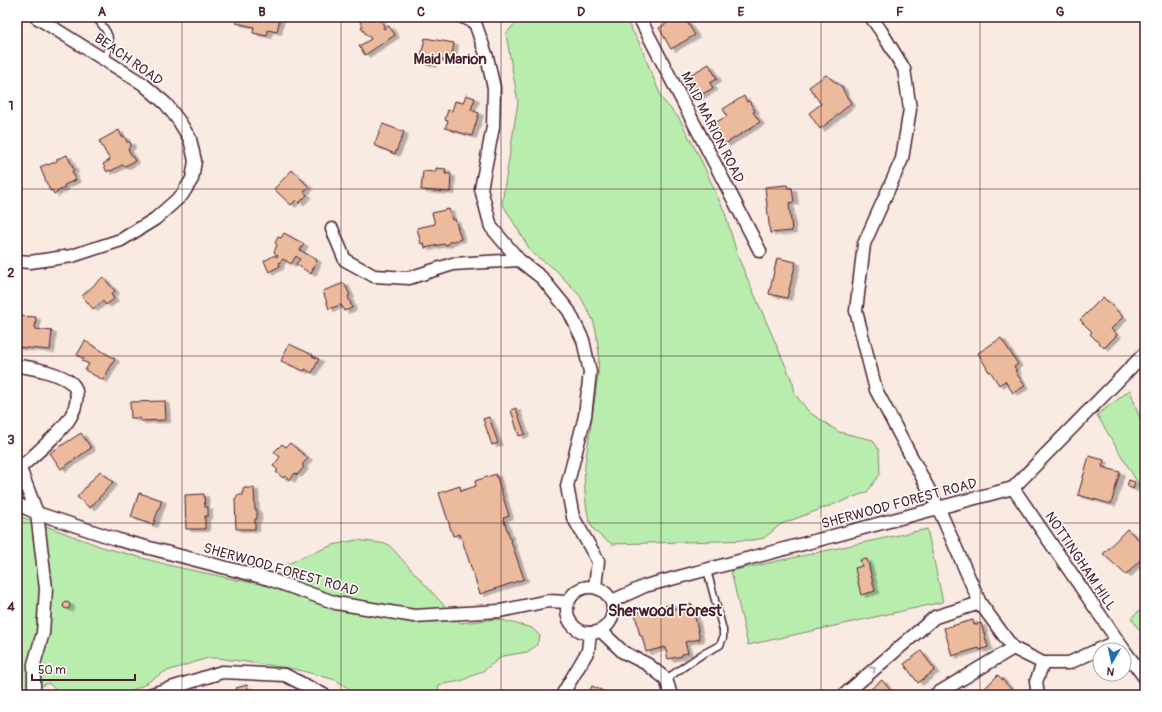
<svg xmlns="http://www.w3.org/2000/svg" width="1162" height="712" font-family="Pangolin,sans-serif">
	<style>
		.green { fill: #b8edae; stroke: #81866c }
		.building { fill: #ecba9d; stroke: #4a1f2b; filter: url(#shadow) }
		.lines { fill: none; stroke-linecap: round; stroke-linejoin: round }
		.service-casing { stroke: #4a1f2b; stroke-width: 9 }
		.minor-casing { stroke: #4a1f2b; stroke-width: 15 }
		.service { stroke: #fff; stroke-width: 6 }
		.minor { stroke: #fff; stroke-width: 12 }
		.oneway { stroke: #ae9aa0 }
		.grid { fill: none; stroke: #4a1f2b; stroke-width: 1; stroke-opacity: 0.55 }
		.labels { text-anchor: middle; stroke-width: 3; stroke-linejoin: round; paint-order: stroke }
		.street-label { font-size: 14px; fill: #4a1f2b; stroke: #fff }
		.neighbourhood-label { font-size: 15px; font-weight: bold; fill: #4a1f2b; stroke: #fff }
		.quarter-label { font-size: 16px; font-weight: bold; fill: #4a1f2b; stroke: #fff }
		.neatline { fill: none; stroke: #4a1f2b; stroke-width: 1.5 }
		.grid-label { font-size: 13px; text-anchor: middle; font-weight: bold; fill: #4a1f2b }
	</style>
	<defs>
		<filter id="shadow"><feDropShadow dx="4.5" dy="2.5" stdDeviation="0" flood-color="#0004"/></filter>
	</defs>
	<rect width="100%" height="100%" fill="#f9eae2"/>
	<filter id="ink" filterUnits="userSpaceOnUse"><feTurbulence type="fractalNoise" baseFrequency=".025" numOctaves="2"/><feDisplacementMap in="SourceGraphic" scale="8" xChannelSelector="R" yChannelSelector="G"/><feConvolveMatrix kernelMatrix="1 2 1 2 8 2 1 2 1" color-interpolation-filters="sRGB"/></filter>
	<g filter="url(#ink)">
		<!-- green -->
		<g class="green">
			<path d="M520,17H624L639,42L662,99L679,118L702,162L725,213L738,257L793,383L795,394L809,412L839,432L873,440L879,450L880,474L867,492L781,524L764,538L753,540L612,544C606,540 599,535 594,530C584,516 584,481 585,465L598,376L599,353L596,331L593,320L580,296L556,270L532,253L502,203L518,102L506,34Z"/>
			<path d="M1130,390L1145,433V495L1097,415Z"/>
			<path d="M17,511L19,516L102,547L172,566L252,583L300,558L333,545L356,540L388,544L460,623L498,619L532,628L540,636L536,646L527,652L503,656L483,671L461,681L438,685L440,695H358L336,680L295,669L218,658H208L164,672L142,686L122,695H60L49,683L17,695Z"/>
			<path d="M927,529L943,602L748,645L731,571Z"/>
			<path d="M1145,606V638L1131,618Z"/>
		</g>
		<!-- building -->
		<g class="building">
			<path d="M237,17H280L277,32L268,30L267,36L253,33L254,27L236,23Z"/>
			<path d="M357,17H379L384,26L383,27L384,29L389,26L395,35L365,55L359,46L371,39L369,36H367L361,27L363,26Z"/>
			<path d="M677,17H684L695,35L671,49L659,28Z"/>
			<path d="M425,38L454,43L451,61L433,58L432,65L420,62Z"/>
			<path d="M709,64L717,79L710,83L713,88L694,99L683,79Z"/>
			<path d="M826,75L842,87L845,94L851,103L833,119L820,129L809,113L821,104L809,87Z"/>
			<path d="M466,95L475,98L471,110L479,113L472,136L445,128L448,121L445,120L448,110L452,111L455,101L463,103Z"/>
			<path d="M744,96L747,102L749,101L755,111L753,112L760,122L725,144L713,124L727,116L723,109Z"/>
			<path d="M383,124L404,132L395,154L374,145Z"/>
			<path d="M119,130L122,137L124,136L127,142H130L131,145L128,149L135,161L125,166L122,165L111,171L110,170L107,172L103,164L110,160L99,141Z"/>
			<path d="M67,155L74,170L72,171L76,180L64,185L65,187L54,194L52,190L50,191L40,167L47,164L48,165L57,161V159Z"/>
			<path d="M436,168L446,169L445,174H451L450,192L421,190L423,171L436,172Z"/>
			<path d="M292,170L309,187L304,192L307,195L299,203L296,200L291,205L274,189Z"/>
			<path d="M787,185L788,188H792L794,202L789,203L792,231L770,233L765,187Z"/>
			<path d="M449,209L452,220L455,219L461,239L449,242V244L444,245V244L425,248L424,243L421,244L417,228L435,224L432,213Z"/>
			<path d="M284,233L304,244L300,250L317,260L311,274L296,264L300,259L296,256L291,264L283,259L279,263L280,266L269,272L264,261L275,255L276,257L278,256L274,252L277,245L275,243L278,237L281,238Z"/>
			<path d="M777,258L796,262L787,298L769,294Z"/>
			<path d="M103,277L115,291L111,294L114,299L106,305L103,301L93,309L82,296Z"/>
			<path d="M344,283L350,295L348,296L352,308L344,311L342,306L340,305L329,309L323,291Z"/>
			<path d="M1103,297L1123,317L1111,329L1117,335L1104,348L1090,334L1092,332L1080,320Z"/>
			<path d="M19,316L36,317L35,329L52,331L50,350L17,347Z"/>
			<path d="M1001,338L1018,364L1014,367L1017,370L1015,371L1025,386L1013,393L1005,381L999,385L990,371L989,372L978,353Z"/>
			<path d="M85,341L115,359L103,380L85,370L89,364L82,361L84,359L77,355Z"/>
			<path d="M289,344L313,355L312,356L319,359L312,373L305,369L304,371L281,361Z"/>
			<path d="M165,401L166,420L140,421V418H131L130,402Z"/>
			<path d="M516,408L525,434L519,436L511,410Z"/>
			<path d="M489,417L498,443L492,445L483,419Z"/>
			<path d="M81,433L91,448L61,469L50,453Z"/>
			<path d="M290,443L308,458L302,465L304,467L297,475L295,473L290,480L285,476L283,478L276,472L278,470L273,466L280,457L274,452L282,444L286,447Z"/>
			<path d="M1089,456L1104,460L1102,467L1120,472L1111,504L1078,495Z"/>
			<path d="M100,471L113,482L90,508L77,497Z"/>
			<path d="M496,474L509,516L503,518L524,579L480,594L460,534L453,536L439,493L460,486L461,491L476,486L475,481Z"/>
			<path d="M1129,480L1135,482L1133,489L1127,486Z"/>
			<path d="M243,488H254L255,510H257V519H255V529H236L235,498H237V495H243Z"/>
			<path d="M139,493L162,500L153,525L131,517Z"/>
			<path d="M204,494L205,507H208V516H205V529H186L185,495Z"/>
			<path d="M1127,529L1145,545V561L1140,560L1126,575L1103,554Z"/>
			<path d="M867,559L875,591L861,595L855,568L862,566L860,560Z"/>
			<path d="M66,602L69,603L70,606L68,609L64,608L63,605Z"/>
			<path d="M673,604L674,609L692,604L700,639L685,642L688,653L682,654V656L668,659L665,647L646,652L642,636H640L635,613Z"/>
			<path d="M973,620L974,625L981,623L988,647L980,650L979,648L952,656L944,628Z"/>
			<path d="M921,651L935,670L918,683L904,664Z"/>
			<path d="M998,675L1013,691L1009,695H980L979,694Z"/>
			<path d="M882,680L894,695H870L867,692Z"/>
			<path d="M247,685L249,695H229L237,692L236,688Z"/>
			<path d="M592,686L612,695H587Z"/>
		</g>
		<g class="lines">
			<defs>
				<g id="service">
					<path d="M95,17C110,34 113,37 105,60"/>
					<path d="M666,679L701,655L720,645L723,638V630L707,570"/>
				</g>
				<g id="minor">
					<path d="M463,17L475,23L487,57L494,88L493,127L481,189L491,227L519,260L542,278L569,311L583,340L590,372L585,416L567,486L573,517L598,561L595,587"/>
					<path d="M639,17L760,251"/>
					<path d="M871,17L881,31L904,69L910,109L902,159L864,244L856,311L876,390L938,507L980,603L1013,648L1043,663H1069L1117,641"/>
					<path d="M332,229L345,260L374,276L409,278L453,264L519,260"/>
					<path d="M17,261L30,262L72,256L121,240L155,219L182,195L192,179L195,161L190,139L179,121L166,104L143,84L36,17"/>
					<path d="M17,366C30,367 66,374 74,386C79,395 76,407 71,416C63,431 34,455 20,468"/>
					<path d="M17,461L37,513L46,589L43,633L34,664V695"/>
					<path d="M1013,488L1124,650"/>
					<path d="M17,504L37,513L119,540L269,579L336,603L414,616L500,611L548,601L568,602"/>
					<circle cx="590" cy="610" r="23"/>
					<path d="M612,601L645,586L1013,488L1145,353"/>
					<path d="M601,631L623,652L647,664L666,679L671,695"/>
					<path d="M1124,650L1145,678"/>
					<path d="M149,695L222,672L285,675L324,695"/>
					<path d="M562,695L588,651L590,633"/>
					<path d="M844,695L935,617L980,603"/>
					<path d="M935,695L1013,648"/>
					<path d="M1038,695L1036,682L1043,663"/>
				</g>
			</defs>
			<!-- service casing -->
			<use href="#service" class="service-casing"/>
			<!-- minor casing -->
			<use href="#minor" class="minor-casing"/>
			<!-- service -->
			<use href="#service" class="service"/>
			<!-- minor -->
			<use href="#minor" class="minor"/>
		</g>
		<!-- one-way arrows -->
		<defs><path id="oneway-chevron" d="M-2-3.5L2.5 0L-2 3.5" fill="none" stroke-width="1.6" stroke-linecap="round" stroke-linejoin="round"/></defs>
		<use class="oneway" href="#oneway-chevron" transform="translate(873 669) rotate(-41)"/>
	</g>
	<!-- grid -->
	<path class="grid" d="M182,17V695M341,17V695M501,17V695M661,17V695M821,17V695M980,17V695M17,189H1145M17,356H1145M17,523H1145"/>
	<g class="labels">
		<!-- street labels -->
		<g class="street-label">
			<text transform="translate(129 59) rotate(35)" y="5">BEACH ROAD</text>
			<text transform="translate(713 127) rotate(63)" y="5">MAID MARION ROAD</text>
			<text transform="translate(899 503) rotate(-15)" y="5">SHERWOOD FOREST ROAD</text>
			<text transform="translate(1081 561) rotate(56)" y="5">NOTTINGHAM HILL</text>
			<text transform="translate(281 569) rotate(16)" y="5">SHERWOOD FOREST ROAD</text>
		</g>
		<!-- neighbourhood labels -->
		<g class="neighbourhood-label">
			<text x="450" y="64">Maid Marion</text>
		</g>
		<!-- quarter labels -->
		<g class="quarter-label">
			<text x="665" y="616">Sherwood Forest</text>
		</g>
	</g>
	<!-- margin -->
	<rect width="1162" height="712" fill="none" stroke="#fff" stroke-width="44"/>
	<!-- north arrow -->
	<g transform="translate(1112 662) rotate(189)"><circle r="19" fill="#ffffff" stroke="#b7a5aa"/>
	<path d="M0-3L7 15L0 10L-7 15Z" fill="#1f6fb2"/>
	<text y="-6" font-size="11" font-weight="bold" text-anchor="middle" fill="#4a1f2b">N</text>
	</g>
	<!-- scale -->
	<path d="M32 674v6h103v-6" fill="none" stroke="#4a1f2b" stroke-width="2"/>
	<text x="38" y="674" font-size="12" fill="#4a1f2b" stroke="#ffffff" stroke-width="3" paint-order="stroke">50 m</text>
	<rect x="22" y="22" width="1118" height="668" class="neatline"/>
	<g class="grid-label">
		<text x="102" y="16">A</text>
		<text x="262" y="16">B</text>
		<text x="421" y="16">C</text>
		<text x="581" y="16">D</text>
		<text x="741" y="16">E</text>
		<text x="900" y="16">F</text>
		<text x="1060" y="16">G</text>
		<text x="11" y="110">1</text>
		<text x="11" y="277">2</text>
		<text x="11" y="444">3</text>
		<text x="11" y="611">4</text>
	</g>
</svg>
